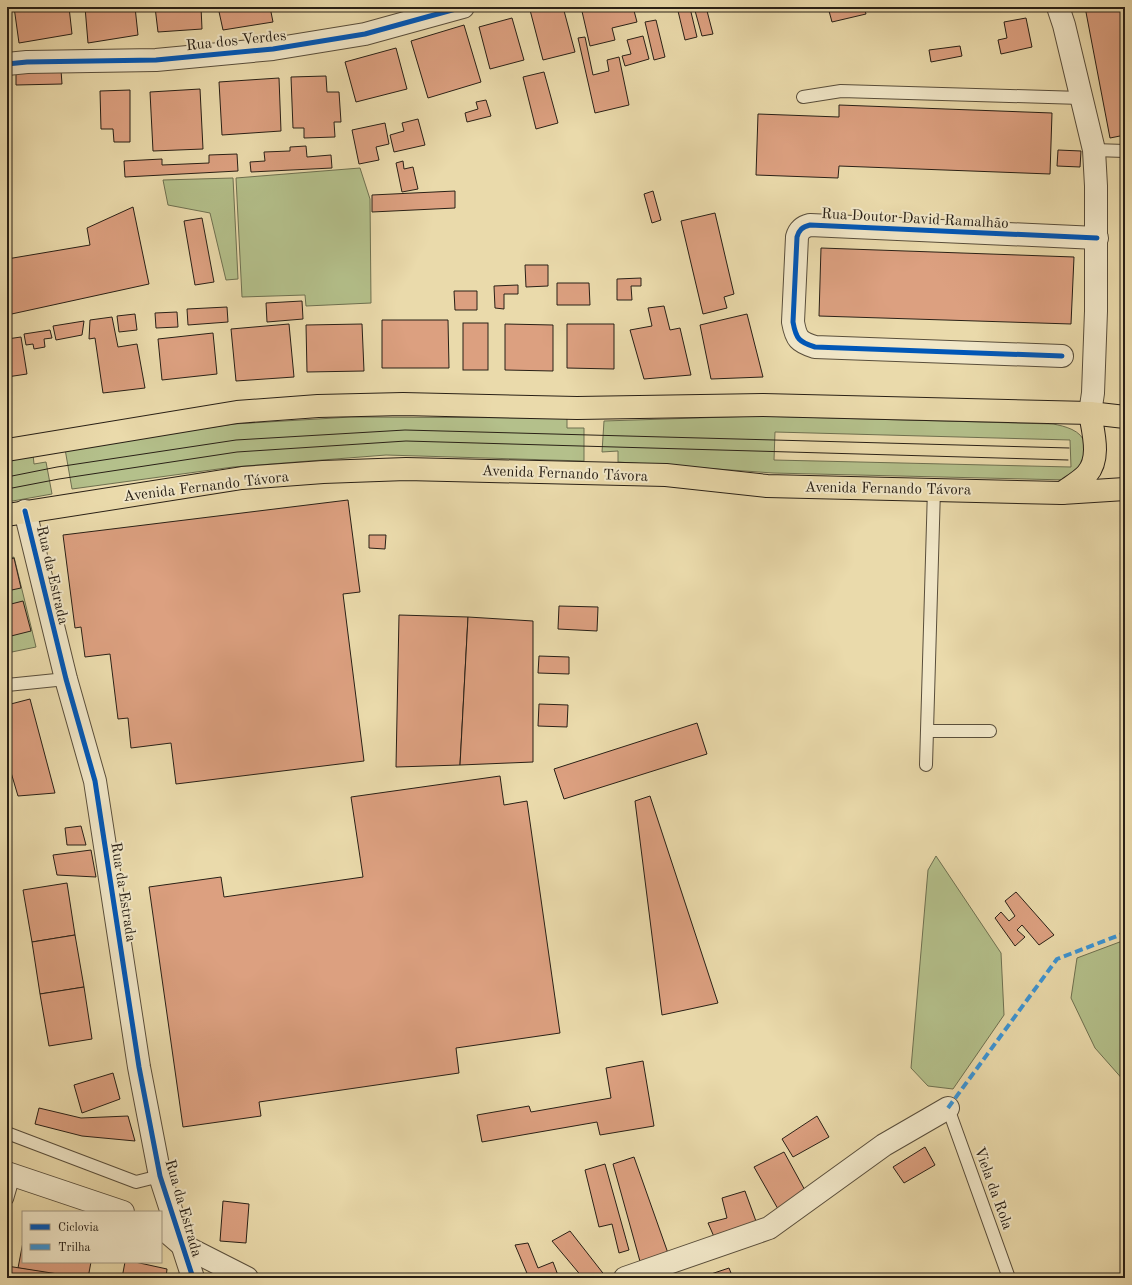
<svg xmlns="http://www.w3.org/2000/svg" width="1132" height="1285" font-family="'Old Standard TT',serif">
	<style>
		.green { fill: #b4c08b; stroke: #6e7050; fill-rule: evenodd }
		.building { fill: #dca080; stroke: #292016 }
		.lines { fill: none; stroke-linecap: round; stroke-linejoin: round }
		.service-casing { stroke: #594e3b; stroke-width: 14 }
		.minor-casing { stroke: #594e3b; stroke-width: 24 }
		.tertiary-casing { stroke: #594e3b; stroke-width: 24 }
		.primary-casing { stroke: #292016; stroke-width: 24 }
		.service { stroke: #f1e7c8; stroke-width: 12 }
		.minor { stroke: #f1e7c8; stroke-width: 22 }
		.tertiary { stroke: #f1e7c8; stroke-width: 22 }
		.primary { stroke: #eadaab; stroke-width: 22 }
		.tram { stroke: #292016; stroke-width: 1 }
		.quiet { stroke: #3c94d4; stroke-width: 4; stroke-dasharray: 8 4; stroke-linecap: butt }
		.cycleway-casing { stroke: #f1e7c8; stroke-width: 8 }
		.cycleway { stroke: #0057b8; stroke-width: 5 }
		.labels { text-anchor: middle; stroke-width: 4; stroke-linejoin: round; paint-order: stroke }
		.street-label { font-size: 15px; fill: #292016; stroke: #f1e7c8 }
	</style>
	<rect width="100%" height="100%" fill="#eadaab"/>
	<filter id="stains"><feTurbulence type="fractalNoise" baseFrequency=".005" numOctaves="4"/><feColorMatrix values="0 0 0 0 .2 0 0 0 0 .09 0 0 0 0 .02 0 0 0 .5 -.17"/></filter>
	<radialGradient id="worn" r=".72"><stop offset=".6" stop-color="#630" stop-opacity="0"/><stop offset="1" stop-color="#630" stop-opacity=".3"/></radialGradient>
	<!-- green -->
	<g class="green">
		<path d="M360,168L370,199L371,303L306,306L305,295L242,297L236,178Z"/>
		<path d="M233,178L238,279L226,280L210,213L168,205L163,180Z"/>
		<path d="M758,416L1053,424C1064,426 1082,430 1085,444C1086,449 1085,455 1085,460L1068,480L773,473L618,462V451L602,452L604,421ZM775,432L1070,440L1071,467L774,460Z"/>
		<path d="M351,417L567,418V428H584V461L386,455L233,467L72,489L65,449L234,424Z"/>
		<path d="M33,454L34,464L46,462L52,494L7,502V460Z"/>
		<path d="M14,557L36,647L7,653V559Z"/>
		<path d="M936,856L1001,953L1004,1015L953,1089L928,1086L911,1068L928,870Z"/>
		<path d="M1125,940V1082L1095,1048L1071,998L1077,958Z"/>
	</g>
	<!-- building -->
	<g class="building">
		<path d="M14,7H69L72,34L19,43Z"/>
		<path d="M85,7H135L138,35L88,43Z"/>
		<path d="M155,7H201L202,29L158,32Z"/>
		<path d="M218,7H270L273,22L223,30Z"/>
		<path d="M354,7H372L355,10Z"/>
		<path d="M542,7H563L575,52L543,60L530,10Z"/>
		<path d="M581,7H633L637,22L612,28L615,40L590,46Z"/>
		<path d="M694,7H706L713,34L702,36Z"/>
		<path d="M847,7H864L866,14L832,22L829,11Z"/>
		<path d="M1085,7H1125V135L1110,138Z"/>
		<path d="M690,8L697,37L685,40L678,11Z"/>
		<path d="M512,18L524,60L490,69L479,27Z"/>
		<path d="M1026,18L1032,47L1001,54L998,40L1007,38L1004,22Z"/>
		<path d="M656,20L665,57L654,60L645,22Z"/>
		<path d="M464,25L481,82L428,98L411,41Z"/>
		<path d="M643,36L649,59L625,66L622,56L631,54L627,40Z"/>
		<path d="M585,37L593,75L609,71L607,60L619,57L629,105L595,113L578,38Z"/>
		<path d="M960,46L962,56L931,62L929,50Z"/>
		<path d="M396,48L407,89L356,102L345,62Z"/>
		<path d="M16,70H61L62,84L16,85Z"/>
		<path d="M7,71H9L11,88H7Z"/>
		<path d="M544,72L558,123L536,129L523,77Z"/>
		<path d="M326,76L327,92H339L341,122H334L335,137L304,138V128H293L291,77Z"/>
		<path d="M279,78L281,131L222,135L219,82Z"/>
		<path d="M200,89L203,149L153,151L150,92Z"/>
		<path d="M130,90V142H114L113,129H101L100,91Z"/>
		<path d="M486,100L491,116L467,122L465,113L478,109L476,102Z"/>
		<path d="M839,105L1052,113L1050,174L839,166L838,178L756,175L758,114L839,117Z"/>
		<path d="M418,119L425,145L394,152L390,135L404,131L402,123Z"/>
		<path d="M385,123L389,144L376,147L379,160L359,164L352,130Z"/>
		<path d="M306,146L307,157L331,155L332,168L251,172L250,162L265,161L264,152L290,151V147Z"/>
		<path d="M1058,150L1081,151L1080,167L1057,166Z"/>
		<path d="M237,154L238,171L125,177L124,161L162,159V165L209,163V155Z"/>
		<path d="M403,161L404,169L413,167L418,189L402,192L396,163Z"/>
		<path d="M455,191V208L372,212V195Z"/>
		<path d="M653,191L661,220L652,223L644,194Z"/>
		<path d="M133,207L149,284L7,315V259L90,245L87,228Z"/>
		<path d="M715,213L734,294L724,297L727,308L703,314L681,221Z"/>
		<path d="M202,218L214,282L195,285L184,221Z"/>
		<path d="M821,248L1074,257L1071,324L819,316Z"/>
		<path d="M525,265H548V286L526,287Z"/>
		<path d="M641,278V286H631L632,300H617V279Z"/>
		<path d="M557,283H589L590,305H557Z"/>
		<path d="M518,285V294H504V309L495,308L494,286Z"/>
		<path d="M454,291H477V310H455Z"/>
		<path d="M302,301L303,319L267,322L266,303Z"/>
		<path d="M664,306L670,330L680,328L691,375L644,379L630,330L652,326L648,308Z"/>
		<path d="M227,307L228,322L188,325L187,309Z"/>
		<path d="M177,312L178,327L156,328L155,313Z"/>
		<path d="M135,314L137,330L119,332L117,316Z"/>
		<path d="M747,314L763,377L711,379L700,325Z"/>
		<path d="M112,317L118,347L137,344L145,388L103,393L95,338L89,339L90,320Z"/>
		<path d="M382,320H448L449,368H382Z"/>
		<path d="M84,321L82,335L56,340L53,326Z"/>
		<rect x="463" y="323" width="25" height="47"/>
		<path d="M289,324L294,377L236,381L231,329Z"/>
		<path d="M362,324L364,371L307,372L306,325Z"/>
		<path d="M505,324L553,325V371L505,370Z"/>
		<path d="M567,324H614V369L567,368Z"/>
		<path d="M50,330L52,338L44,339L45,347L34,349L33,344L26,345L24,334Z"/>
		<path d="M213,333L217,374L162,380L158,339Z"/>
		<path d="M21,337L27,374L7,377V339Z"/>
		<path d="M348,500L360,592L343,594L364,761L176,784L171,743L131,748L128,718L118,719L110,654L85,657L81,627L75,628L63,535Z"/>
		<path d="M369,535H386L385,549L369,548Z"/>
		<path d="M14,558L21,588L7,591V560Z"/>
		<path d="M23,601L31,631L7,637V605Z"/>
		<path d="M559,606L598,607L597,631L558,629Z"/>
		<path d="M399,615L468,617L460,765L396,767Z"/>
		<path d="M468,617L533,621V762L460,765Z"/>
		<path d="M539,656L569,657V674L538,673Z"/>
		<path d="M30,699L55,793L18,796L7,759V705Z"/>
		<path d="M539,704L568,705L567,727L538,726Z"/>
		<path d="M697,723L707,754L564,799L554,769Z"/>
		<path d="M500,776L504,805L527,801L560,1033L456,1048L459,1073L259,1102L261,1116L183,1127L149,887L221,877L224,897L363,877L351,797Z"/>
		<path d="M650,796L718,1003L662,1015L635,801Z"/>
		<path d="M81,826L86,845H67L65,828Z"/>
		<path d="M91,850L96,877L57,875L53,855Z"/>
		<path d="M67,883L75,935L32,942L23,890Z"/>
		<path d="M1016,892L1054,935L1039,945L1022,925L1017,930L1025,937L1015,946L995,918L1001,912L1009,921L1015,916L1005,901Z"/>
		<path d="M75,935L84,987L40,994L32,942Z"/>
		<path d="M84,987L92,1039L49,1046L40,994Z"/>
		<path d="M643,1061L654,1126L600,1135L597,1122L482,1142L477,1115L529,1106L531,1112L611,1098L606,1068Z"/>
		<path d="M113,1073L120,1099L82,1113L74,1085Z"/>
		<path d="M39,1108L81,1118L128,1116L135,1141L82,1136L35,1124Z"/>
		<path d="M817,1116L829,1137L793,1157L782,1139Z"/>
		<path d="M925,1147L935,1165L904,1183L893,1167Z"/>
		<path d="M784,1152L807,1194L778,1209L754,1167Z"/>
		<path d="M634,1157L669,1256L641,1265L613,1164Z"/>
		<path d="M605,1164L629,1250L619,1253L612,1224L599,1227L585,1170Z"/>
		<path d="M745,1191L757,1224L715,1239L708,1223L727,1218L722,1198Z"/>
		<path d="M223,1201L249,1204L246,1243L220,1241Z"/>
		<path d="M570,1231L606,1277L583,1278L552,1241Z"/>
		<path d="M23,1242V1262H91L88,1278H77L18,1268Z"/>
		<path d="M528,1243L538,1268L553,1262L559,1278H529L515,1245Z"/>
		<path d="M125,1262H135L167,1269L166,1278H122Z"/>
		<path d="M7,1266L58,1274L57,1278H7Z"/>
		<path d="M729,1268L733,1278H699Z"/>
	</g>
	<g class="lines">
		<defs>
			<g id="service">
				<path d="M803,97L841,91L1081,98"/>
				<path d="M1094,150L1125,151"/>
				<path d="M7,685L66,679"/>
				<path d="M928,731H990"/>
				<path d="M926,765L934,489"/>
				<path d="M948,1108L1009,1278"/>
				<path d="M7,1133L136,1182L160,1176"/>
				<path d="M7,1199L14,1175"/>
			</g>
			<g id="minor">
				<path d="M1058,7L1064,25L1094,150L1096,186V311L1093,393L1090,413"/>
				<path d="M7,64L27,62L156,60L273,49L365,34L463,7"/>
				<path d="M1062,356L815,347C799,342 796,339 793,322L797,237C799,230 802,227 810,225L1097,238"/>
				<path d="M7,1173L123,1212"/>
				<path d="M161,1227L182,1245L247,1278"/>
				<path d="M625,1278L769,1228L884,1145L948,1108"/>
			</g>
			<path id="tertiary" d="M25,511L66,679L95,781L139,1067L160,1176L193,1278"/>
			<g id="primary">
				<path d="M7,450L237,412L318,406L403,404L577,408L763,405L1090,413L1125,417"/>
				<path d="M1062,493C1070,487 1081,481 1087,474C1101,458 1093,432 1090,413"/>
				<path d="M7,515L242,478L323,472L406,469L666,475L767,486L1062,493L1125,489"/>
			</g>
		</defs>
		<!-- service casing -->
		<use href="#service" class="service-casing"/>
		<!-- minor casing -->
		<use href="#minor" class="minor-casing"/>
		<!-- tertiary casing -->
		<use href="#tertiary" class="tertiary-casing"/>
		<!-- primary casing -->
		<use href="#primary" class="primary-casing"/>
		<!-- service -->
		<use href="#service" class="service"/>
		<!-- minor -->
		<use href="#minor" class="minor"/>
		<!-- tertiary -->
		<use href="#tertiary" class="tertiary"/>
		<!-- primary -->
		<use href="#primary" class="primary"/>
		<!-- tram -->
		<g class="tram">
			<path d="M7,477L57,467L236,440L405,430L1069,448"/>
			<path d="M7,489L59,479L237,452L406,441L1068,460"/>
		</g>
		<!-- quiet -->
		<path class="quiet" d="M948,1108L1057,959L1125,933"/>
		<defs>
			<g id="cycleway">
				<path d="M7,64L27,62L156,60L273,49L365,34L463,7"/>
				<path d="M1062,356L815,347C799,342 796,339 793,322L797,237C799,230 802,227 810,225L1097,238"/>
				<path d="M25,511L66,679L95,781L139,1067L160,1176L193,1278"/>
			</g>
		</defs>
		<!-- cycleway casing -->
		<use href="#cycleway" class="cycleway-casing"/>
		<!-- cycleway -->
		<use href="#cycleway" class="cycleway"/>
	</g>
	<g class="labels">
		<!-- street labels -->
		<g class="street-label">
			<text transform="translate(236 40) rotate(-6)" y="5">Rua dos Verdes</text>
			<text transform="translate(915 218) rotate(3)" y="5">Rua Doutor David Ramalhão</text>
			<text transform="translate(565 473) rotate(2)" y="5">Avenida Fernando Távora</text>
			<text transform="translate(206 486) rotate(-7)" y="5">Avenida Fernando Távora</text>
			<text transform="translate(888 488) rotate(1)" y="5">Avenida Fernando Távora</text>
			<text transform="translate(53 575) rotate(77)" y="5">Rua da Estrada</text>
			<text transform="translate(124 892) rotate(81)" y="5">Rua da Estrada</text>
			<text transform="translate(994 1188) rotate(70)" y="5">Viela da Rola</text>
			<text transform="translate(184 1208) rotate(74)" y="5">Rua da Estrada</text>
		</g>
	</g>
	<!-- margin -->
	<rect width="1132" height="1285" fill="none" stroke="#eadaab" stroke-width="24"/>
	<rect x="8" y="8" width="1116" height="1269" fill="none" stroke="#292016" stroke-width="2"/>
	<rect x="12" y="12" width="1108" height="1261" fill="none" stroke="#292016"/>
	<!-- legend -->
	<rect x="22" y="1211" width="140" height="52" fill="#f1e7c8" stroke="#a19781"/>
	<rect x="30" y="1224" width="20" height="6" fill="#0057b8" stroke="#a19781"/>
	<text x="58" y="1231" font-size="12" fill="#292016">Ciclovia</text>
	<rect x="30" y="1244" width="20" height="6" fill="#3c94d4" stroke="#a19781"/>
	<text x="58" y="1251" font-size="12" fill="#292016">Trilha</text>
	<rect width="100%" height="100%" filter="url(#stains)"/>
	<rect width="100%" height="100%" fill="url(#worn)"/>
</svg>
